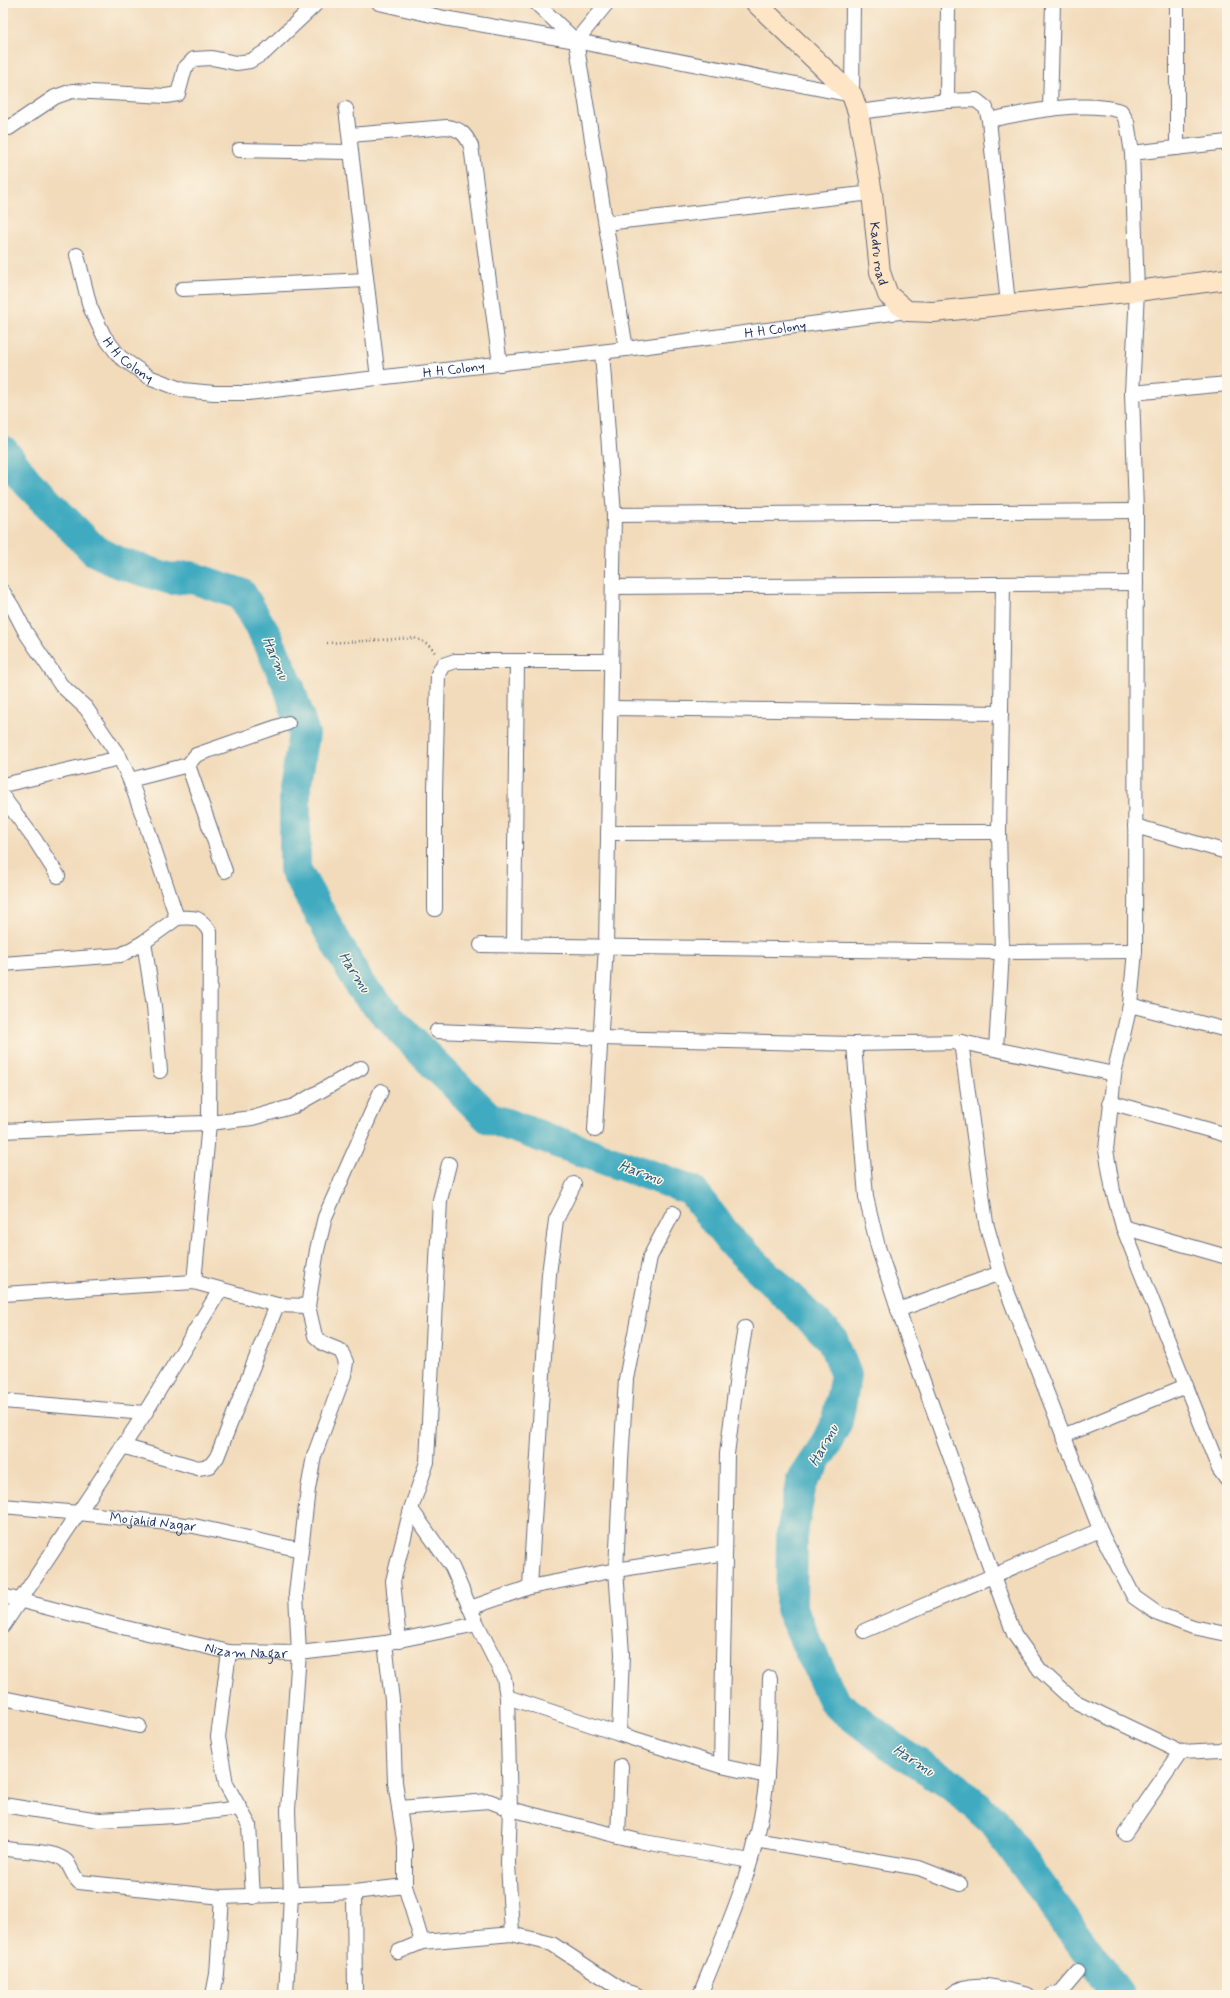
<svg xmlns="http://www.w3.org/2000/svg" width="1230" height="1998" font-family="Mynerve,sans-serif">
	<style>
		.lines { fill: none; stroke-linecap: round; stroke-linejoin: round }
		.river { stroke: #40aac0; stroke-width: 32 }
		.minor-casing { stroke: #666b7f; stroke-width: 16 }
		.secondary-casing { stroke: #666b7f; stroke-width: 22 }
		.path { stroke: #666b7f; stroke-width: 2.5; stroke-dasharray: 1 3; stroke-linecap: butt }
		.minor { stroke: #fff; stroke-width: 14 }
		.secondary { stroke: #fee5c5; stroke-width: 20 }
		.labels { text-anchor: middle; stroke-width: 3; stroke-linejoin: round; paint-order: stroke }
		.street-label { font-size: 14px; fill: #1b2f5e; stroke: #fcf5e5 }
		.water-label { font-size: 15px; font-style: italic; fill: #285a80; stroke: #fcf5e5 }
	</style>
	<rect width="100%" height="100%" fill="#fcf5e5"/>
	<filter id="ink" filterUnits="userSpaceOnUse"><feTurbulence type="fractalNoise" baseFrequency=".025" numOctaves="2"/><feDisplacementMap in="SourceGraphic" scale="8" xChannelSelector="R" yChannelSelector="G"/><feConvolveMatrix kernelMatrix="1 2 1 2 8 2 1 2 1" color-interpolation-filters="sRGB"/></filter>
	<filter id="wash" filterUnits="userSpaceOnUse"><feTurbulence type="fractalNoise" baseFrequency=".012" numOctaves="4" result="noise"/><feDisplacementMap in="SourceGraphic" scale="16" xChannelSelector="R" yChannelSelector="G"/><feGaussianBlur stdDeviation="0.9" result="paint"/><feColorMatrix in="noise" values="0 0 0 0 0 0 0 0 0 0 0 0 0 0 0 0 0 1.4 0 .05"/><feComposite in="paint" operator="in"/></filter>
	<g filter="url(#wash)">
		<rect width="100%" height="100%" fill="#f2dbbb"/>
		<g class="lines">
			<!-- river -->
			<path class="river" d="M3,451L27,482L94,550L119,563L171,579L190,577L241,594L267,638L289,687L304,734L295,789V869L361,987L420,1050L489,1118L691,1190L729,1239L832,1339L846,1375L837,1421L823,1450L801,1483L792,1534L791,1609L834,1702L897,1750L954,1786L994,1822L1119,1995"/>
		</g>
	</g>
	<g filter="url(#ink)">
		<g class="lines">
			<defs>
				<g id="minor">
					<path d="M379,3L444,18L576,41L852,95L853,3"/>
					<path d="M536,3L576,41"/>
					<path d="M607,3L576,41L626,349"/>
					<path d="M947,101L948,3"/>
					<path d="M1050,108L1053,3"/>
					<path d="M346,109L378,378"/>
					<path d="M858,112L947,101L976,100L986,108L989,120L1008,304"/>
					<path d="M989,120C1028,112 1082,100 1121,111L1127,122L1132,153L1137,291L1132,393L1136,511L1135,951L1130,1005L1114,1074L1106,1150L1113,1191L1123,1227L1219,1469L1227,1480"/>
					<path d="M9,128L55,97L72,91L166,96L178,94L185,68L194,59L212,58L236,63L250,61L265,52L317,3"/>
					<path d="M350,135L447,127C460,129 465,133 471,146L500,364"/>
					<path d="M1177,148V3"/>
					<path d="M239,150L351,152"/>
					<path d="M1132,153L1227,142"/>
					<path d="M606,223L872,193"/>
					<path id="s1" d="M77,255L90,307L104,336L120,357L149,377L183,390L214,393H248L626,349L907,311"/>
					<path d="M182,289L366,280"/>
					<path d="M1132,393L1227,384"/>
					<path d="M614,515L1136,511"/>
					<path d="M613,587L1136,583"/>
					<path d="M3,592L13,608L26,633L61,685L86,708L120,758L130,780L147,827L177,918C195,917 199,916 210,932L209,1123L194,1282"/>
					<path d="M611,708L1001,713"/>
					<path d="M188,765L225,871"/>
					<path d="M130,780L188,765L196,755L288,723"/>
					<path d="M3,785L120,758"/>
					<path d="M3,797L35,840L58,876"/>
					<path d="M1135,826L1227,852"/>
					<path d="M608,833L999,832"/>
					<path d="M435,909V791L438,674L443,665L455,661H611"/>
					<path d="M144,942L154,1006L160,1071"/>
					<path d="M481,945L1002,952L1135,951"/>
					<path d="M514,945L517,661"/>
					<path d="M3,964L121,955L144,942L177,918"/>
					<path d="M1130,1005L1227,1030"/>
					<path d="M437,1031L601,1038L854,1044L961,1042L1114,1074"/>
					<path d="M961,1042L986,1223L1000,1273L1103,1537L1134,1597L1158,1614L1193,1627L1227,1634"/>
					<path d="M854,1044L866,1197L878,1247L909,1342L1014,1634L1040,1670L1074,1701L1181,1752L1220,1750L1227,1747"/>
					<path d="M996,1049L1002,952L999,832L1003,585"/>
					<path d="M1110,1102L1227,1135"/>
					<path d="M595,1130L606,946L614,515L602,352"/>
					<path d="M3,1131L130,1125L209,1123L252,1118L294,1106L361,1068"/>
					<path d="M1123,1227L1227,1257"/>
					<path d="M3,1294L194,1282L277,1305L308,1306"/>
					<path d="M898,1310L1000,1273"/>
					<path d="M3,1401L145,1413L3,1626"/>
					<path d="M145,1413L220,1290"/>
					<path d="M1063,1436L1186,1386"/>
					<path d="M122,1446L198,1468L210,1466L217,1457L277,1305"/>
					<path id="s2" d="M3,1506L79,1513L194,1526L301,1550"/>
					<path d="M411,1509L452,1567L477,1624L504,1678L507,1697L510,1809L508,1863L512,1934"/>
					<path d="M530,1587L549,1274L556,1220L574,1184"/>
					<path id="s3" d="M3,1596L122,1627L229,1652L299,1653L385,1643L477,1624"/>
					<path d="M470,1608L530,1587L616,1570L725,1553"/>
					<path d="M864,1631L1100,1530"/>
					<path d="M399,1641L393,1581L411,1509L427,1462L440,1200L449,1164"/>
					<path d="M385,1643L392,1700L395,1782L405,1846V1886L422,1942"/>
					<path d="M229,1652L218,1737L226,1784L249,1825L253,1897"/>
					<path d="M507,1697L619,1734L622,1654L616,1570L621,1462L626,1379L650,1257L673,1213"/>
					<path d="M3,1698L139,1726"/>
					<path d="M619,1734L721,1766L767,1776"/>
					<path d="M721,1766L727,1454L737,1376L745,1328"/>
					<path d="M3,1805L99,1820L175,1816L240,1808"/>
					<path d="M399,1808L489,1801L510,1809L639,1841L750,1861"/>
					<path d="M1125,1833L1181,1752"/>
					<path d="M618,1836L621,1766"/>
					<path d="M755,1840L919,1868L960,1884"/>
					<path d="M3,1848C21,1853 53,1849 66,1861C70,1865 72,1875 79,1882L222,1897L354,1892L405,1886"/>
					<path d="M354,1892L355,1995"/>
					<path d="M398,1952L422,1942L512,1934L552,1944L624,1991L637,1995"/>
					<path d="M213,1995L217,1974L222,1897"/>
					<path d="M286,1995L291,1894L288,1810L299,1653L296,1594L308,1489L314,1456L344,1375L346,1362L341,1351L324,1344L315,1336L308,1306L317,1250L325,1217L381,1091"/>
					<path d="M700,1995C723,1937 750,1879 761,1817C770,1772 769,1725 770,1678"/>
					<path d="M951,1995C972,1977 1005,1990 1028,1995"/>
					<path d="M1052,1995L1061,1992L1078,1972"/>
				</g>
				<g id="secondary">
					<path id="s4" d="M756,3L852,95L858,112L872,193L880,272L888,295L907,311L933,312L1137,291L1227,279"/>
				</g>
			</defs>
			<!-- minor casing -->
			<use href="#minor" class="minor-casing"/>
			<!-- secondary casing -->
			<use href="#secondary" class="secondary-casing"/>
			<!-- path -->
			<path class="path" d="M327,643L414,638C423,641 430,644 435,653"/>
			<!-- minor -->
			<use href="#minor" class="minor"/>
			<!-- secondary -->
			<use href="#secondary" class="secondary"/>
		</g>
	</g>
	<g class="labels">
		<!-- street labels -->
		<g class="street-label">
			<text dy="5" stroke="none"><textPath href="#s4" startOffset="294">Kadru road</textPath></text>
			<text dy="5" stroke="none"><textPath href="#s1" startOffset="780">H H Colony</textPath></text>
			<text dy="5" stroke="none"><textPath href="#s1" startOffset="120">H H Colony</textPath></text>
			<text dy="5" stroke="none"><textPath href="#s1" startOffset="456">H H Colony</textPath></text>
			<text dy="5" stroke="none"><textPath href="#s2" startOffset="151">Mojahid Nagar</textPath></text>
			<text dy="5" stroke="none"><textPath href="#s3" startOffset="250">Nizam Nagar</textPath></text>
		</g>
		<!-- water labels -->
		<g class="water-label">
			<text transform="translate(276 658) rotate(66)" y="5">Harmu</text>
			<text transform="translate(355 972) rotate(57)" y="5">Harmu</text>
			<text transform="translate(641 1172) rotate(20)" y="5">Harmu</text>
			<text transform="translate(823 1445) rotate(-61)" y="5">Harmu</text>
			<text transform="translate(914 1760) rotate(33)" y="5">Harmu</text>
		</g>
	</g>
	<!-- margin -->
	<rect width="1230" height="1998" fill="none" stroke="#fcf5e5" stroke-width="16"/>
</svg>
